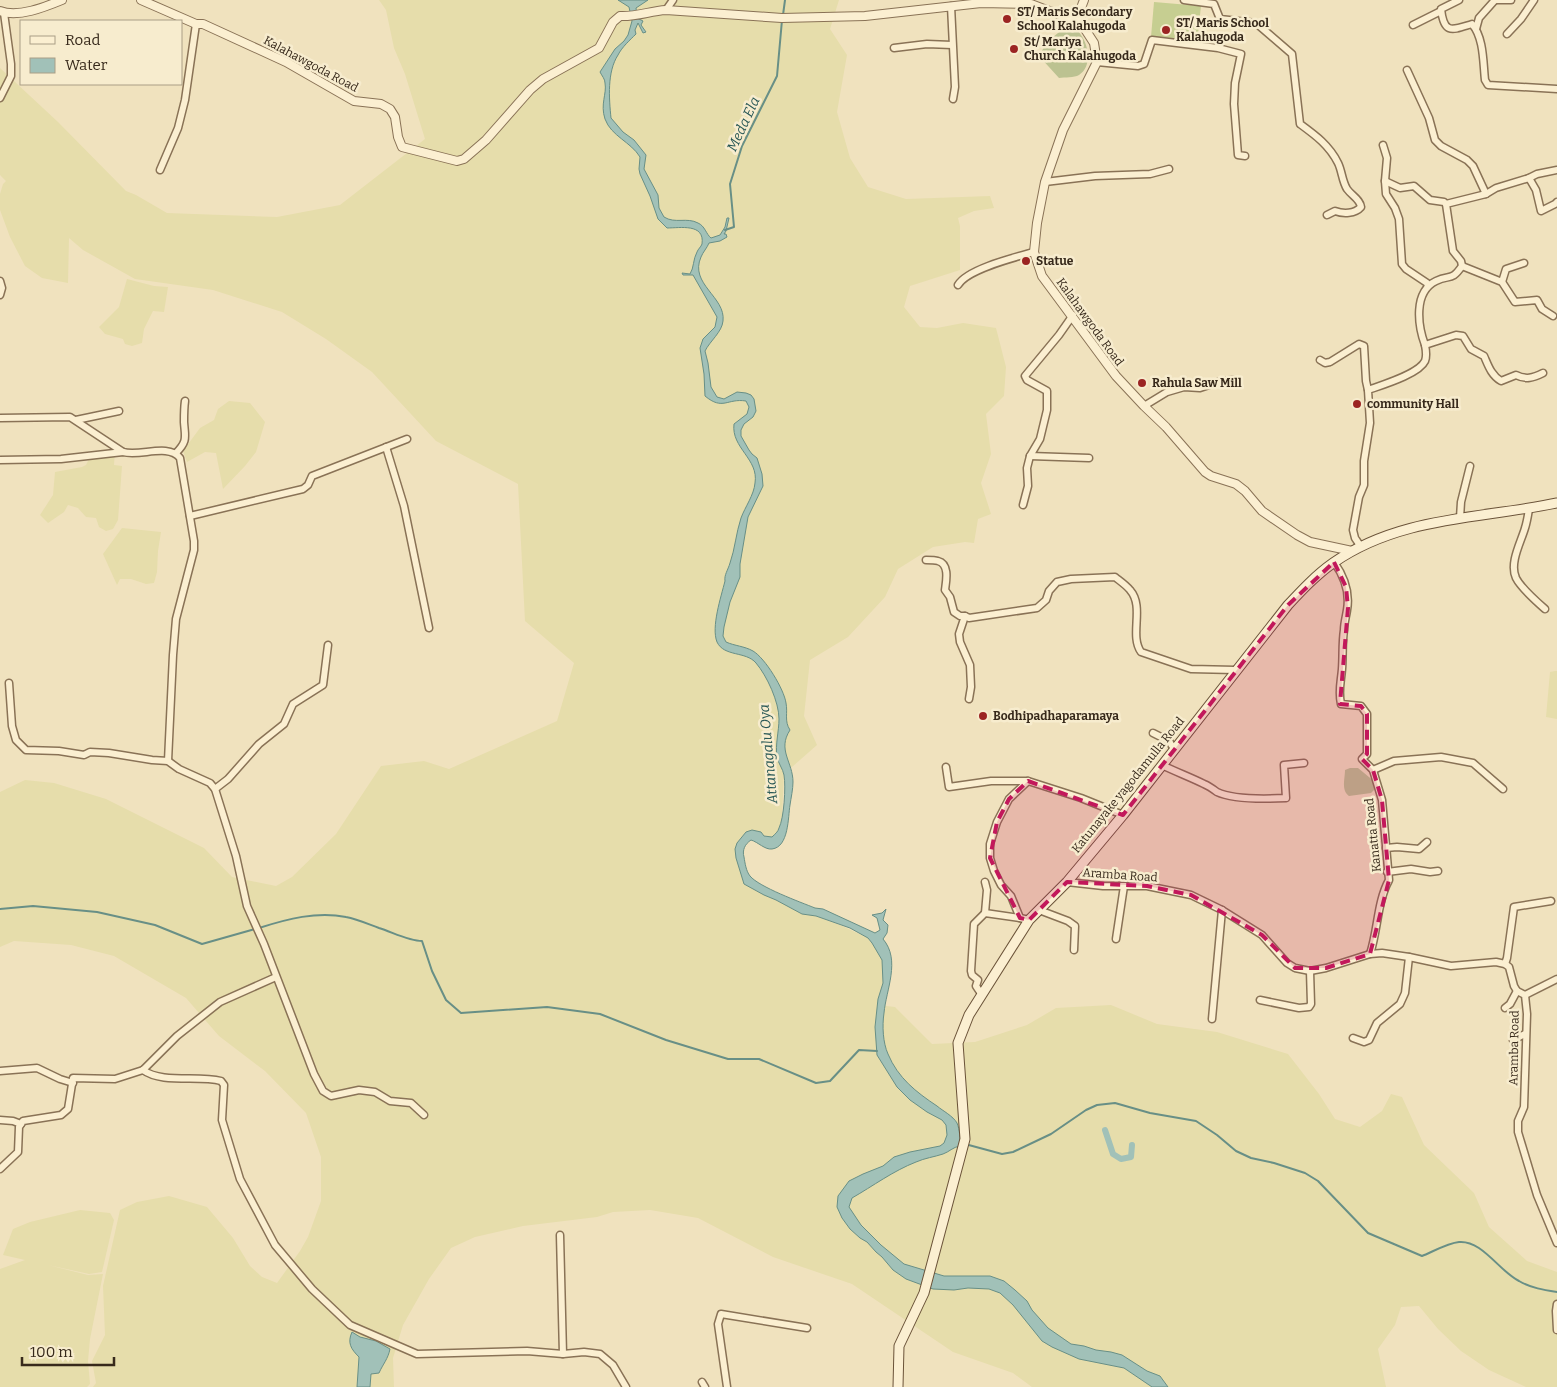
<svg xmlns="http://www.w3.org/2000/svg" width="1557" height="1387" font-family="Bitter,serif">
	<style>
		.farmland { fill: #e6ddab }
		.green { fill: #c6ce91 }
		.cemetery { fill: #bcc291 }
		.water { fill: #a1c1b8; stroke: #688f86 }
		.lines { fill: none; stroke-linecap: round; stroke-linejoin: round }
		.stream { stroke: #688f86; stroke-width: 2 }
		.canal { stroke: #a1c1b8; stroke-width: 6 }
		.minor-casing { stroke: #897256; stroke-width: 9 }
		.tertiary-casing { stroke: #897256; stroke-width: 10 }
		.secondary-casing { stroke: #6b5339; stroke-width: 11 }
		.minor { stroke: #fbefd1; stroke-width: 6 }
		.tertiary { stroke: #fbefd1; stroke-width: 8 }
		.secondary { stroke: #fbefd1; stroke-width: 9 }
		.marked { fill: #c2185b; fill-opacity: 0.2; stroke: #c2185b; stroke-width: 4; stroke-dasharray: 10 6; stroke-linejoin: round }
		.poi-dot { fill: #9b2422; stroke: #f7ecce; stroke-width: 2 }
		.labels { text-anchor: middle; stroke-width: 5; stroke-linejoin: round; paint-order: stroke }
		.poi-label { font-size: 12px; font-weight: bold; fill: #37291b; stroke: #f7ecce; text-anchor: start }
		.street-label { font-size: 12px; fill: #37291b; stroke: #f7ecce }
		.water-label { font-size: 14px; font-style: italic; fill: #295856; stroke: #f7ecce }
	</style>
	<rect width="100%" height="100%" fill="#f0e2be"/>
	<!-- farmland -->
	<g class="farmland">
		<path d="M379,0H839L830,29L847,55L837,112L850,158L868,187L906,199L990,196L994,208L974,211L958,218L960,226V270L910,286L904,307L920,327L937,328L963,323L996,328L1006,367L1004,396L986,414L991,454L981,483L991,514L978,519L974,543L965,542L933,547L898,569L885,597L848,637L810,660L804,716L817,745L784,774L782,816L780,826L778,832L772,837L746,832L740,839L744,883L764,895L776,900L802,914L816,916L840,925L868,938L878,951L882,960L883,983L878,999V1005L895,1007L932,1044L975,1042L1027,1025L1056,1008L1111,1005L1157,1024L1217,1032L1288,1054L1319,1094L1335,1119L1360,1127L1382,1111L1391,1094L1402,1097L1424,1145L1474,1193L1489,1227L1527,1261L1557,1272V1387H1526L1489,1370L1461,1351L1438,1329L1419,1306L1401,1307L1395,1325L1378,1349L1386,1387H1032L1013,1373L953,1352L852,1284L773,1257L698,1218L650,1210L613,1212L597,1217L523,1226L475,1237L451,1248L429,1279L403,1325L393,1358L394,1387H93L96,1383L92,1361L105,1335L103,1286L120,1210L137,1202L169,1196L207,1207L233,1238L250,1266L262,1277L277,1283L300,1251L308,1237L321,1201V1157L306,1113L265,1071L219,1036L186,998L114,956L71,945L14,941L0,947V792L25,780L54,783L106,799L204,848L232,877L276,886L292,877L336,834L381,766L424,761L449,769L557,721L574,663L525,621L518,484L436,441L372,372L326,339L282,312L213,290L135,279L83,250L69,238L68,283L42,278L25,266L10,237L0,210V194L3,184L6,181L0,175V68L58,122L126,191L136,195L167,213L277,217L340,205L425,139L405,74L394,48L386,10Z"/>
		<path d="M127,279L154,286L168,287L164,312L153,311L144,329L142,343L132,346L125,344L123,339L105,334L99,327L119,307Z"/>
		<path d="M229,401L250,403L265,422L256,452L245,466L223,489L216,453L205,452L187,462L183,451L200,428L214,420L218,409Z"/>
		<path d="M93,451H115L114,465L122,466L118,520L113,529L106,531L99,527L96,518L86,517L78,508L68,505L64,512L48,523L40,515L53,495L55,472L82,467L86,465Z"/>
		<path d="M122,528L161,532L158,551L157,572L154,583L146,584L131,579H120L117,585L103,554Z"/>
		<path d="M1555,671H1557V719L1546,717L1550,672Z"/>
		<path d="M80,1210L110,1213L114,1220L102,1272L89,1274L48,1265L88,1275L103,1274L90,1339L88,1361L90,1384L87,1387H0V1269L25,1260L3,1255L13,1229L30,1222Z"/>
	</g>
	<!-- green -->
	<path class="green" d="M1154,2L1201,6L1197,42L1151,37Z"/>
	<!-- cemetery -->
	<g class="cemetery">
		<path d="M1069,24C1074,27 1078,30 1081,35C1089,46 1092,67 1079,75C1074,78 1065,77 1059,78L1039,56L1047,42Z"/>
		<path d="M1350,768H1358L1375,782L1374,790L1371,793L1349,796C1341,790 1345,779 1345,770Z"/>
	</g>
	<!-- water -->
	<g class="water">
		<path d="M618,0H648L636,8L637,18L643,21L641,25L646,32L643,33L638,23L635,30L636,34C630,40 622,47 618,55C607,72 609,98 611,118L623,132L634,140L646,155L644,169L658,195L659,208L664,217C675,224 687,217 698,223C705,226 706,234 711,238L720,235L725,227L727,218H729L726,231L724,234H726L727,237L720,241L709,243C707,248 703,252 701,257C689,284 726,297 723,321C722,332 710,341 705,351L708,363L711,387L717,397L724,399L737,392L746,393L751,395L754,399L756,411L753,417L744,424L741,430V436L749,450L752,454L757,458L762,474L763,486L748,517L740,564V577L730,602L724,627L723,636L726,642C735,646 744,646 753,651C765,658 784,689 786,703C788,713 784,721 790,730C777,750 793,762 793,782C793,789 791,798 790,805C788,817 789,847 772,849C765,850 758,842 751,840C745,844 742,850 744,857C745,863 746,871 750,876C759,887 800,902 815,908L823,909L875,933L880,930L877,918L872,915L882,913L886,909L883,920L888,925L887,933L883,939C901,960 886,990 884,1013C882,1026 883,1043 888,1054C898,1078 916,1092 937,1106C943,1111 953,1116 957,1123C960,1130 960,1139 960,1146C953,1147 949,1152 943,1154C934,1157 925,1158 916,1162C893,1171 873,1186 852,1198L849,1207L861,1225L881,1245L904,1264L944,1276H990L1004,1281L1015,1290L1027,1301L1032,1310L1048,1328L1071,1344L1084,1346L1096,1350L1111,1352L1122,1355L1147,1371L1160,1376L1168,1387H1152L1124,1368L1079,1359L1052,1347L1042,1341L1013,1305L1000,1293L989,1289L968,1288L954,1290L933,1289L906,1279L893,1270L882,1257L876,1252L867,1242L860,1238L850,1229L842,1218L837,1207L838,1196L849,1181L863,1174L883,1166L894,1157L910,1152L940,1146L944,1143L947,1135L946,1125L942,1120L927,1112L910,1100L897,1087L877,1055L875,1027L878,999L883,983L882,960L872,943L868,938L850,928L816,916L802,914L776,900L764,895L744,884L736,858L735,849L737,843L746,832L752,830L761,832L764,836L772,837C775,834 778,832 779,828C784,818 786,787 784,775C783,769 778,763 777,757C775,745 779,731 779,719C779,702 767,676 756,663C746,651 724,657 717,642C711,627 721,597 725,581C724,575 728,570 730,563C735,549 736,533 741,518C745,507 754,495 755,483C759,459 731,448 734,424L747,414L749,407L746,401C727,398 723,411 705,396L704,374L700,348L703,339L715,327L717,317L693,275H683L682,273L690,274C694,268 693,259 697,252C698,249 701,247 702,244C705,223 680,228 667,228L658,219L650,196L640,174L639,169L640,157C631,142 611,136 605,119C600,104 607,94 605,83C605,79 602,76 600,72L615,49L624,41L628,35L632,21L629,7Z"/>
		<path d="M352,1332L360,1337L376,1341L390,1349C388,1359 383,1364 379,1373L371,1374L370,1387H357L359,1357C351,1349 347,1343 352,1332Z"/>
	</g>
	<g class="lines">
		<!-- stream -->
		<g class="stream">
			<path d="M783,15L785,0"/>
			<path d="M725,230L734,227L730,184L742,146L777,76L782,20"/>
			<path d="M0,909L33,906L97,912L155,925L202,944L255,929"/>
			<path d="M259,928C287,919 317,911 346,917C357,919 368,924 379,928C392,932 409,941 422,941L432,971L446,1000L461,1013L547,1007L600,1014L666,1040L728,1059H759L816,1083L830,1081L859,1050L877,1051"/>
			<path d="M965,1144L1002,1154L1013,1152L1051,1134L1086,1110L1097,1105L1115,1103L1150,1113L1196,1121L1217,1135L1236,1151L1251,1158L1274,1163L1305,1173L1318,1181L1368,1233L1422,1256C1432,1252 1448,1243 1459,1242C1482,1240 1499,1271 1519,1281C1531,1288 1544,1290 1557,1292"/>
		</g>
		<!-- canal -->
		<path class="canal" d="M1105,1130L1113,1154L1121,1159L1131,1157L1132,1145"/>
		<defs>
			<g id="minor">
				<path d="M1184,0L1214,4L1220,19L1256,23L1292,54L1300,124C1315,135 1329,145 1338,163C1342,171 1342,181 1347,189C1352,196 1360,199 1361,207C1355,214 1343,214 1335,211L1327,215"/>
				<path d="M1459,0L1441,9C1444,35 1452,30 1472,24C1484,38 1483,62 1485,80L1488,85L1557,89"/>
				<path d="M1494,0H1511"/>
				<path d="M951,6L955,87L953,99"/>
				<path d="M666,10L673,0"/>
				<path d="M1413,25L1441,11"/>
				<path d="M1476,29L1479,18L1495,0"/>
				<path d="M1507,34L1521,19L1534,0"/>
				<path d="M894,48L927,44L952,45"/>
				<path d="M1097,62L1138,66L1144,64L1152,40L1218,48L1241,54L1235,83L1234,104L1238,155L1245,156"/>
				<path d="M1407,70L1429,118L1435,140L1441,146L1467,160L1473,166L1486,194"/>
				<path d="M0,98L11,76V64L4,13"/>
				<path d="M1383,145L1387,158L1385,181L1386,194L1395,208L1399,219L1402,264L1406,269L1427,283L1428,286"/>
				<path d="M160,170L178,128L185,100L196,24"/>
				<path d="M1529,178L1537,174L1557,170"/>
				<path d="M1385,181L1400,188L1414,186L1430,200L1444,202L1446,204"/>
				<path d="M1045,182L1095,176L1150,174L1169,169"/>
				<path d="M1462,266L1502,282L1515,302L1537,300L1542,309L1553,316"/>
				<path d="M0,281L2,288L0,295"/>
				<path d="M1502,282L1506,269L1524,263"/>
				<path d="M958,285C967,269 1016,257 1034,252"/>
				<path d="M1425,345C1418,326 1413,292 1436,281C1450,274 1451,282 1462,266L1461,261L1453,251L1446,204L1486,194L1496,188L1529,178L1536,190L1541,211L1555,204L1557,202"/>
				<path d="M1320,360L1325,363L1330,362L1359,344L1364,346L1366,381L1368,390"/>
				<path d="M1144,406L1167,392L1184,387L1200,388L1221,381L1233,380"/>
				<path d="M0,418L70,417L123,452C140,457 168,443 180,458L194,541V550L176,619L173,655L168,761"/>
				<path d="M76,420L119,411"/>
				<path d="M386,447L404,506L429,628"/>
				<path d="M176,453C188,441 185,437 184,422C184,415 184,408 185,401"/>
				<path d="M1030,456L1089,458"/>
				<path d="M0,460L61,459L123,452"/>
				<path d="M1023,505L1028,486L1027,468L1030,456L1040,439L1047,410V391L1027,380L1025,376L1059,335L1073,315"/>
				<path d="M1529,509C1528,515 1527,522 1525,528C1521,542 1509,563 1516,578C1521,588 1537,602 1545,609"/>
				<path d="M190,516L303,489L308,485L312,476L407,439"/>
				<path d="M1460,518L1461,502L1470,466"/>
				<path d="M1361,547L1355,538L1353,530L1359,497L1364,485V461L1370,423L1368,390C1382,385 1419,374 1425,361C1427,356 1426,350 1425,345L1456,335L1463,336L1471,349L1484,356C1488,365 1491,375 1501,381L1516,375C1526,380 1533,378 1543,373"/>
				<path d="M926,560C930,560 935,560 938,561C950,564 946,582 945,590L950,597L954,612L960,616H965L969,618L1037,608L1046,600L1049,591L1057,582L1071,579L1115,577C1120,581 1126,585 1130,590C1145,607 1129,635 1141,652L1191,669L1235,670"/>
				<path d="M1334,562C1344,576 1350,593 1347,610C1346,617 1344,623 1344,630C1342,643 1343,656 1342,669C1341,682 1338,691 1341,704L1361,706L1367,714V754L1362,759L1373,770L1382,800L1389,880C1377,902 1378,930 1370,954"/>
				<path d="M965,616L959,634L960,642L970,665L971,687L969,699"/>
				<path d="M9,683L12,726L16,740L26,750L59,751L84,755L90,752L109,753L152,760L168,761L179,769L210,783L215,789L236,856L247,906L264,944L314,1074L323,1091L331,1096L359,1090L375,1092L390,1101L411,1103L424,1115"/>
				<path d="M1153,733L1169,741L1174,749"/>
				<path d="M1162,765C1176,772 1190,777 1204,784C1209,786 1213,789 1217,792C1234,800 1267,799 1286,798L1284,765L1304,763"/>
				<path d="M946,767L949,787L991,781H1028L1081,798L1123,815"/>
				<path d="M1373,770L1394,761L1441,757L1473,763L1503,789"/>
				<path d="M215,789L228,779L259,744L284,724L293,704L323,685L328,645"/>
				<path d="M1386,848L1397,847L1419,849L1427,842"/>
				<path d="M1387,872L1411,869L1430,872L1438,871"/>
				<path d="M1067,882L1103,886H1147L1191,895L1222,910L1262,935L1287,963L1295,968L1310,971L1326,968L1370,954L1382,953L1409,957L1451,966L1496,962L1505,964L1509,967L1514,986L1517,991L1525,995L1527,1014L1524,1107L1518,1121V1132L1537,1195L1557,1243"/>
				<path d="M1039,910L1068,921L1075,926L1074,950"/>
				<path d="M985,913L987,890L985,882"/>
				<path d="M1020,918L1011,896L1001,885L994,871L990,858V844L997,822L1009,799L1028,781"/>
				<path d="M1116,939L1124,886"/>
				<path d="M1505,964L1507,958L1514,907L1551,901"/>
				<path d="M982,995L976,986L978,980L972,975L971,971L974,924L985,913L1020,918L1029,920"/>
				<path d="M1525,995L1557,979"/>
				<path d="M1260,1000L1299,1008L1309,1007L1311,1004L1310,971"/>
				<path d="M1505,1008L1510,1004L1517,991"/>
				<path d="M1212,1019L1222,910"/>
				<path d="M1353,1038L1364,1042L1369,1040L1377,1023L1400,1004L1405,993L1409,957"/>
				<path d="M1513,1040L1525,1034"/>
				<path d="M143,1070C162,1084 198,1075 221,1081L224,1085L222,1120L240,1179L275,1245L312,1289L350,1325L417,1354L527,1351L563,1354L584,1352L600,1354L613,1365L626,1387"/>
				<path d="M0,1071L37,1068L60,1079L73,1083"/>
				<path d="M0,1120L13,1121L21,1124"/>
				<path d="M0,1169L18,1152L19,1127L23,1121L61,1115L68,1109L73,1078L115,1079L143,1070L177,1036L220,1002L276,977"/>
				<path d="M560,1235L563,1354"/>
				<path d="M1557,1304L1556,1311L1557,1330"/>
				<path d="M702,1382L705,1387"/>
				<path d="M727,1387L718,1324L721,1314L807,1328"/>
			</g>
			<g id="tertiary">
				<path d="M141,0L196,24H203L286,62L354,101L381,104L390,109L395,117L398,137L402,147L457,161L464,159L486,140L530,90L543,79L599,48L613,22L620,16C636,17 650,11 666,10L782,18L865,16L981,3L1031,4L1081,23L1094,43L1097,62L1063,130L1045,182L1037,223L1034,252L1042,276L1116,376L1144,406L1166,427L1205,472L1211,476L1236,484L1245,491L1262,511L1297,535L1310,542L1352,551"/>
				<path d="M0,11C18,18 45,7 62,0"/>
				<path d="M1081,23V8L1084,0"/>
			</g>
			<path id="secondary" d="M898,1387L899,1346L924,1293L965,1139L958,1043L969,1015L1029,920L1067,882L1123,815L1288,605C1302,590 1316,575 1333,563C1400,516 1481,519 1557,503"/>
		</defs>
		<!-- minor casing -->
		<use href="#minor" class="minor-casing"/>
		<!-- tertiary casing -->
		<use href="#tertiary" class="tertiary-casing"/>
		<!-- secondary casing -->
		<use href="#secondary" class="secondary-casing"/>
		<!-- minor -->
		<use href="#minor" class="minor"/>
		<!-- tertiary -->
		<use href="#tertiary" class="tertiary"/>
		<!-- secondary -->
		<use href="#secondary" class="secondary"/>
	</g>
	<!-- marked area -->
	<path class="marked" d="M1334,562L1346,587L1348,608L1340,704L1361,706L1367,714V754L1362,759L1373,770L1382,800L1389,880L1370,954L1326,968H1295L1262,935L1191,895L1147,886L1067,882L1029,920L1020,918L990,858L997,822L1009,799L1028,781L1123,815L1288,605Z"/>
	<!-- markers -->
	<g class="poi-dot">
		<circle cx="1007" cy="19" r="5"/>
		<circle cx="1166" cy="30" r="5"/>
		<circle cx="1014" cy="49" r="5"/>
		<circle cx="1026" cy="261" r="5"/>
		<circle cx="1142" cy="383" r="5"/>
		<circle cx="1357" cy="404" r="5"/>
		<circle cx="983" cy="716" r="5"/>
	</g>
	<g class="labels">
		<!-- poi labels -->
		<g class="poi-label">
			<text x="1017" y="16">ST/ Maris Secondary<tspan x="1017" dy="14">School Kalahugoda</tspan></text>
			<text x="1176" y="27">ST/ Maris School<tspan x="1176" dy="14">Kalahugoda</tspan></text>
			<text x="1024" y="46">St/ Mariya<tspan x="1024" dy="14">Church Kalahugoda</tspan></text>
			<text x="1036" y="265">Statue</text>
			<text x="1152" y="387">Rahula Saw Mill</text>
			<text x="1367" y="408">community Hall</text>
			<text x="993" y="720">Bodhipadhaparamaya</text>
		</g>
		<!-- street labels -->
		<g class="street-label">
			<text transform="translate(311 64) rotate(28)" y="4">Kalahawgoda Road</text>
			<text transform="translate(1090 322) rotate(54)" y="4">Kalahawgoda Road</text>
			<text transform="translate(1128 785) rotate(-51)" y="4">Katunayake yagodamulla Road</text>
			<text transform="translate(1373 835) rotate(-96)" y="4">Kanatta Road</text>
			<text transform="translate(1120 875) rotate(4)" y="4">Aramba Road</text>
			<text transform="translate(1514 1048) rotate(-89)" y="4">Aramba Road</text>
		</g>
		<!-- water labels -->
		<g class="water-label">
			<text transform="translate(743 124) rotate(-65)" y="5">Meda Ela</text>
			<text transform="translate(768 754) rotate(-95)" y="5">Attanagalu Oya</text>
		</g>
	</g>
	<!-- legend -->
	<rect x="20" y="20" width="162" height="65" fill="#f7ecce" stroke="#aa9e86"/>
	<rect x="30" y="36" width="25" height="8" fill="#fbefd1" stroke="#aa9e86"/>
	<text x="65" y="45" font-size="15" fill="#37291b">Road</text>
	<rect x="30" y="58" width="25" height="15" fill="#a1c1b8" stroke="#aa9e86"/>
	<text x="65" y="70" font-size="15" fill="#37291b">Water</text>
	<!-- scale -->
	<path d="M22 1357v8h92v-8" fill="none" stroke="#37291b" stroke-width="2.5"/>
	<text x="30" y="1357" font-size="15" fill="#37291b" stroke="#f7ecce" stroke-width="4" paint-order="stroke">100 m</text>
</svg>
